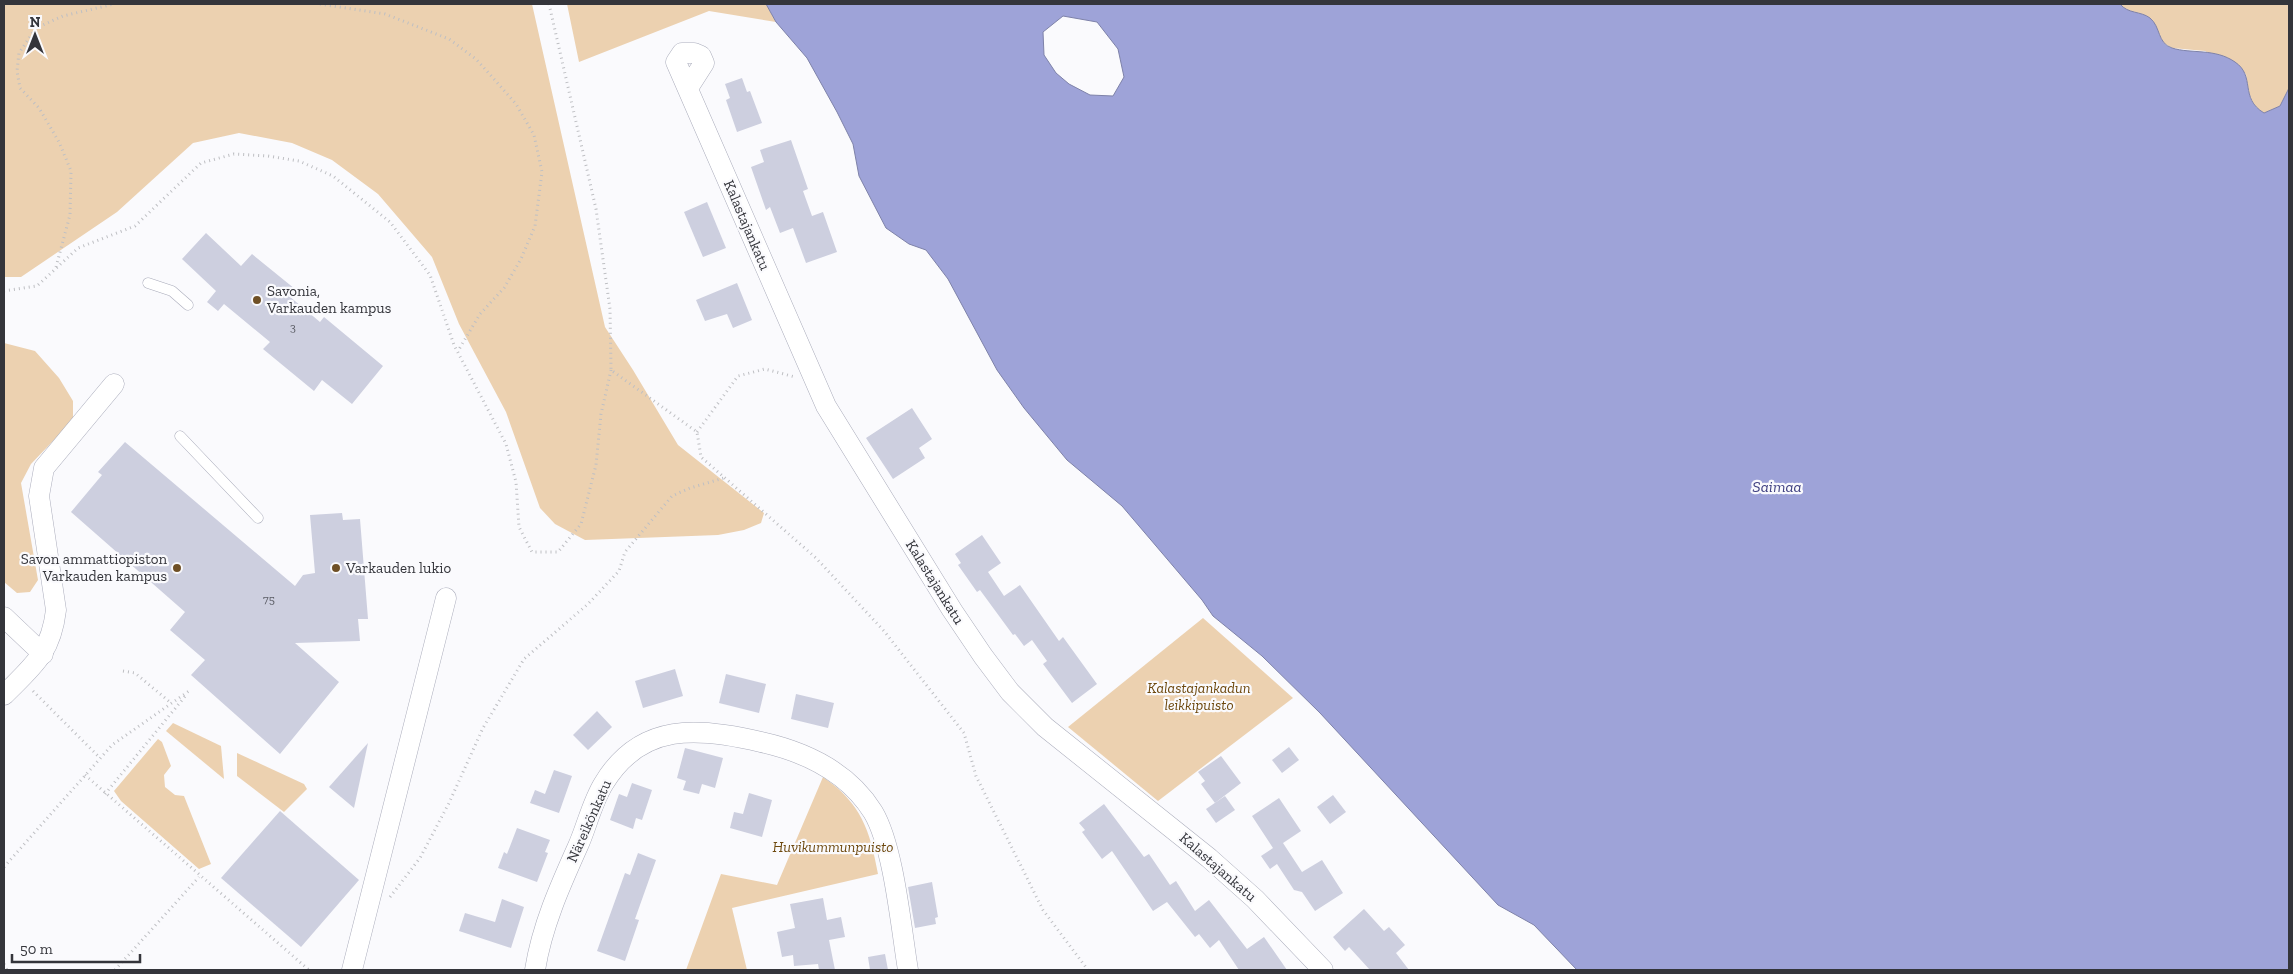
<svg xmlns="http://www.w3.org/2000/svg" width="2293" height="974" font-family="'Zilla Slab',serif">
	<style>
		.green { fill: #ecd1b0 }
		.water { fill: #9ea3d8; stroke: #7e82a9; fill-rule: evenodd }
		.building { fill: #cdcfdf }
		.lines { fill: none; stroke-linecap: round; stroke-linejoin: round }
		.service-casing { stroke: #aaacbb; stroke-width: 11 }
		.minor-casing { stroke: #aaacbb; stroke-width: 21 }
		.path { stroke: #bebfc3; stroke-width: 3; stroke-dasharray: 1 4; stroke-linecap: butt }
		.service { stroke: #fff; stroke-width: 10 }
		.minor { stroke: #fff; stroke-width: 20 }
		.poi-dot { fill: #6f5026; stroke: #fafafd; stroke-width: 2 }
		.labels { text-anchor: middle; stroke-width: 4.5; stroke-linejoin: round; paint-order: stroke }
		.number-label { font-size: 12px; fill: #5a5c64 }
		.street-label { font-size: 15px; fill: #34353b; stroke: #fafafd }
		.poi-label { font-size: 15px; fill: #34353b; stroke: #fafafd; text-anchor: start }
		.park-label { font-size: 15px; font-style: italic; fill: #6d480d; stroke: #fafafd }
		.water-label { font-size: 16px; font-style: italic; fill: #404182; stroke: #fafafd }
	</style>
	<rect width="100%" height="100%" fill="#fafafd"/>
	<!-- green -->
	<g class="green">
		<path d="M4,4H532L605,327L633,370L678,445L764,513L761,523L744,530L718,535L585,540L555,524L540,508L506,412L459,324L432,257L378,194L332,160L292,143L239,133L193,143L117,212L21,277H4Z"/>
		<path d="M567,4H766L776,22L709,11L579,62Z"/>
		<path d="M2120,4H2289V88L2280,106L2264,113C2249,104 2248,90 2246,74L2205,51L2172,48L2162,42L2156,27L2150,18L2125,10Z"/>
		<path d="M4,343L35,351L59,378L73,401V420L31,464L21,483L38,580L30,592L17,593L4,582Z"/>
		<path d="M1203,618L1293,698L1158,801L1068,727Z"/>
		<path d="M173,723L221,746L224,779L166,731Z"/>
		<path d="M158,739L162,742L171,766L164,775L165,787L175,795L184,796L211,864L199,869L121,801L114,791Z"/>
		<path d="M237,753L304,784L307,789L284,812L237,776Z"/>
		<path d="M823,777C861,803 870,830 878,874L732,908L747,970H686L721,874L777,885Z"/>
	</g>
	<!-- water -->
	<path class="water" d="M766,4H2120C2128,14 2141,11 2150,18C2161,27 2157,43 2172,48C2191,54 2215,48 2235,62C2256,76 2239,98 2264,113L2280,106L2289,88V970H1577L1534,925L1498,905L1320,713L1262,656L1213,616L1202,600L1122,506L1067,460L1024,408L997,370L948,279L926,250L909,244L886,228L859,176L853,144L837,112L807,58L776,22ZM1063,16L1097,22L1118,49L1124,77L1113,96L1090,95L1069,84L1056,73L1044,55L1043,32Z"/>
	<!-- building -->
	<g class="building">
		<path d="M742,78L747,92L750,91L762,123L737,132L726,100L730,98L725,84Z"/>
		<path d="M791,140L808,189L803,191L812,216L823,212L837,252L806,263L793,228L780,233L770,207L766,210L751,167L764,162L760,150Z"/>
		<path d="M707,202L726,248L703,257L684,212Z"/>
		<path d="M206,233L241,266L252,254L295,289L289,296L320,322L324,317L383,366L352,404L322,380L314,391L263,349L270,342L224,304L218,311L207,302L216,291L182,259Z"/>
		<path d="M737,283L752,320L733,328L727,314L705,321L696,300Z"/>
		<path d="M912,408L932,439L919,448L925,458L893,479L866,438Z"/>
		<path d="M125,442L295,586L303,575L315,573L310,515L342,513L343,520L360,519L368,619H358L360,641L295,643L339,682L280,754L191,675L205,660L170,630L185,612L71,512L102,475L98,472Z"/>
		<path d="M982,535L1001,563L988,572L1004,596L1020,585L1059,641L1063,637L1097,684L1072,703L1043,664L1047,661L1032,640L1024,646L1015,634L1013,635L980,590L977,592L958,565L961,563L955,554Z"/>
		<path d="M675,669L683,696L643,708L635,681Z"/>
		<path d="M726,674L766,684L759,713L719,703Z"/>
		<path d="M796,694L834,703L828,728L791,719Z"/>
		<path d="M597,711L612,727L588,750L573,735Z"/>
		<path d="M368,743L354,808L329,787Z"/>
		<path d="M1289,747L1299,760L1282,773L1272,760Z"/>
		<path d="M685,748L723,758L715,788L702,784L699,794L683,790L686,781L677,778Z"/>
		<path d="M1221,756L1241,783L1215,803L1201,784L1205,781L1198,772Z"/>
		<path d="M554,770L572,776L559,813L530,803L535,790L545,794Z"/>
		<path d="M632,783L652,790L642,820L636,818L633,829L610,820L619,794L627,797Z"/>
		<path d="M749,793L772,800L762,837L730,828L734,812L743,814Z"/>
		<path d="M1333,795L1346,812L1330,824L1317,807Z"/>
		<path d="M1225,796L1235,810L1216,823L1206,809Z"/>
		<path d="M1279,798L1301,831L1283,843L1302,872L1322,860L1343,893L1315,911L1302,892L1294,890L1277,864L1270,869L1261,856L1273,848L1252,816Z"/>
		<path d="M1104,804L1144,857L1149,854L1170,885L1176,881L1195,911L1209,900L1247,949L1264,937L1287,970H1239L1219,940L1210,948L1199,934L1195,937L1167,902L1153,911L1112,851L1102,859L1082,832L1085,830L1079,823Z"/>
		<path d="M280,811L359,880L301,947L221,878Z"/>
		<path d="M517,828L550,840L545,852L548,853L537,882L498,868L504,852L507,854Z"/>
		<path d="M638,853L656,860L635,919L639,920L625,961L597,951L625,873L630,875Z"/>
		<path d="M932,882L938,917L935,918L936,924L915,928L908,887Z"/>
		<path d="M823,898L827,920L841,917L845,937L829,940L835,970H819L818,964L794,966L793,955L782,957L777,932L795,928L790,904Z"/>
		<path d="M502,899L524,907L511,948L459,931L465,913L495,922Z"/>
		<path d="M1364,909L1384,931L1389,927L1405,945L1396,953L1409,970H1370L1349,947L1345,951L1333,937Z"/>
		<path d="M885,954L888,970H870L868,957Z"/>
	</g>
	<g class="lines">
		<defs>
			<g id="service">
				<path d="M148,283L172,291L188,305"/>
				<path d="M180,436L258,518"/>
			</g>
			<g id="minor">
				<path d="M688,88L704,63L701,56L694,53H682L676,62L826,406L952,610L983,656L1010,692L1045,727L1209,858L1255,899L1323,970"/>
				<path d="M4,617L43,654"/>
				<path d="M4,695C33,666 51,653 56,610L39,496L44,468L114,384"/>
				<path d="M352,970L446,598"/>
				<path d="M535,970C542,926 560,886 578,846C587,826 592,802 604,783C641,722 699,727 761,742C806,752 848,772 873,812C894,847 901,928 908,970"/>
			</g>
		</defs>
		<!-- service casing -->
		<use href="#service" class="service-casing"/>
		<!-- minor casing -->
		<use href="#minor" class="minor-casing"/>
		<!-- path -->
		<g class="path">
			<path d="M320,4L385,14L449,39L477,60L516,104L534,135L542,172L535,226L521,259L504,288L480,314L458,351"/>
			<path d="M549,4L596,209L610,309L611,370L697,432L701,457L816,558L884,631L964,733L976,776L1043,910L1088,970"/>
			<path d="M56,267L70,215L71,171L59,142L39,108L20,88L17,71L19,53L36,28L63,16L114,4"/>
			<path d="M4,291L37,286L78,248L135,226L201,163L234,154L268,156L299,161L333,176L390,222L430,275L454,345L506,444L516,482L519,527L532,552H558L581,524L596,465L601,414L611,370"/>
			<path d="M697,432L738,376L765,369L795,377"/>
			<path d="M123,671L135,673L171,703"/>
			<path d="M33,691L100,758"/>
			<path d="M85,775L309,970"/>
			<path d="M105,794L187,694"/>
			<path d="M4,867L112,745L189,691"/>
			<path d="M390,897L420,858L449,803L483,728L524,659L588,604L619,571L625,552L672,496L690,488L724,478"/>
			<path d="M4,964L7,970"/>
			<path d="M115,970L199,877"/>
		</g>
		<!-- service -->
		<use href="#service" class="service"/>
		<!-- minor -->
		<use href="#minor" class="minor"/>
	</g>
	<!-- markers -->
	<g class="poi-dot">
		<circle cx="257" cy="300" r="5"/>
		<circle cx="177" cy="568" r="5"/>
		<circle cx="336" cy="568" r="5"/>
	</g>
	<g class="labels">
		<!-- number labels -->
		<g class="number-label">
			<text x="293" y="331">3</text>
			<text x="269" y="603">75</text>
		</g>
		<!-- street labels -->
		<g class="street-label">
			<text transform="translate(747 225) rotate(67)" y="5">Kalastajankatu</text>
			<text transform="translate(935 582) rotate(58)" y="5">Kalastajankatu</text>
			<text transform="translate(589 821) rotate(-66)" y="5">Näreikönkatu</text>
			<text transform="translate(1218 867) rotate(41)" y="5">Kalastajankatu</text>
		</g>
		<!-- poi labels -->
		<g class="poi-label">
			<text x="267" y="296">Savonia,<tspan x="267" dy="17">Varkauden kampus</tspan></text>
			<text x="167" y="564" text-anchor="end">Savon ammattiopiston<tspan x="167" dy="17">Varkauden kampus</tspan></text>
			<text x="346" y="573">Varkauden lukio</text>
		</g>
		<!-- park labels -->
		<g class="park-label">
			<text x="1199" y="693">Kalastajankadun<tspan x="1199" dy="17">leikkipuisto</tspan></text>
			<text x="833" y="852">Huvikummunpuisto</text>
		</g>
		<!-- water labels -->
		<g class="water-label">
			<text x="1777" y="492">Saimaa</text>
		</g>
	</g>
	<!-- border -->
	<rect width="2293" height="974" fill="none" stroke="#34353b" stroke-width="10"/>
	<!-- north arrow -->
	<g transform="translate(35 35)" stroke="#fafafd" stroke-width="4" paint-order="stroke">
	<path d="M0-4L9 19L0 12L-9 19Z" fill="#34353b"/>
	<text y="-8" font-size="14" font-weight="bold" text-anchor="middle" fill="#34353b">N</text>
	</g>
	<!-- scale -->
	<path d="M12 954v8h128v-8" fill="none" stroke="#34353b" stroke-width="2.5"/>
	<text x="20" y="954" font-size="15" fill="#34353b" stroke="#fafafd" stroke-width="4" paint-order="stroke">50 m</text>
</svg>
